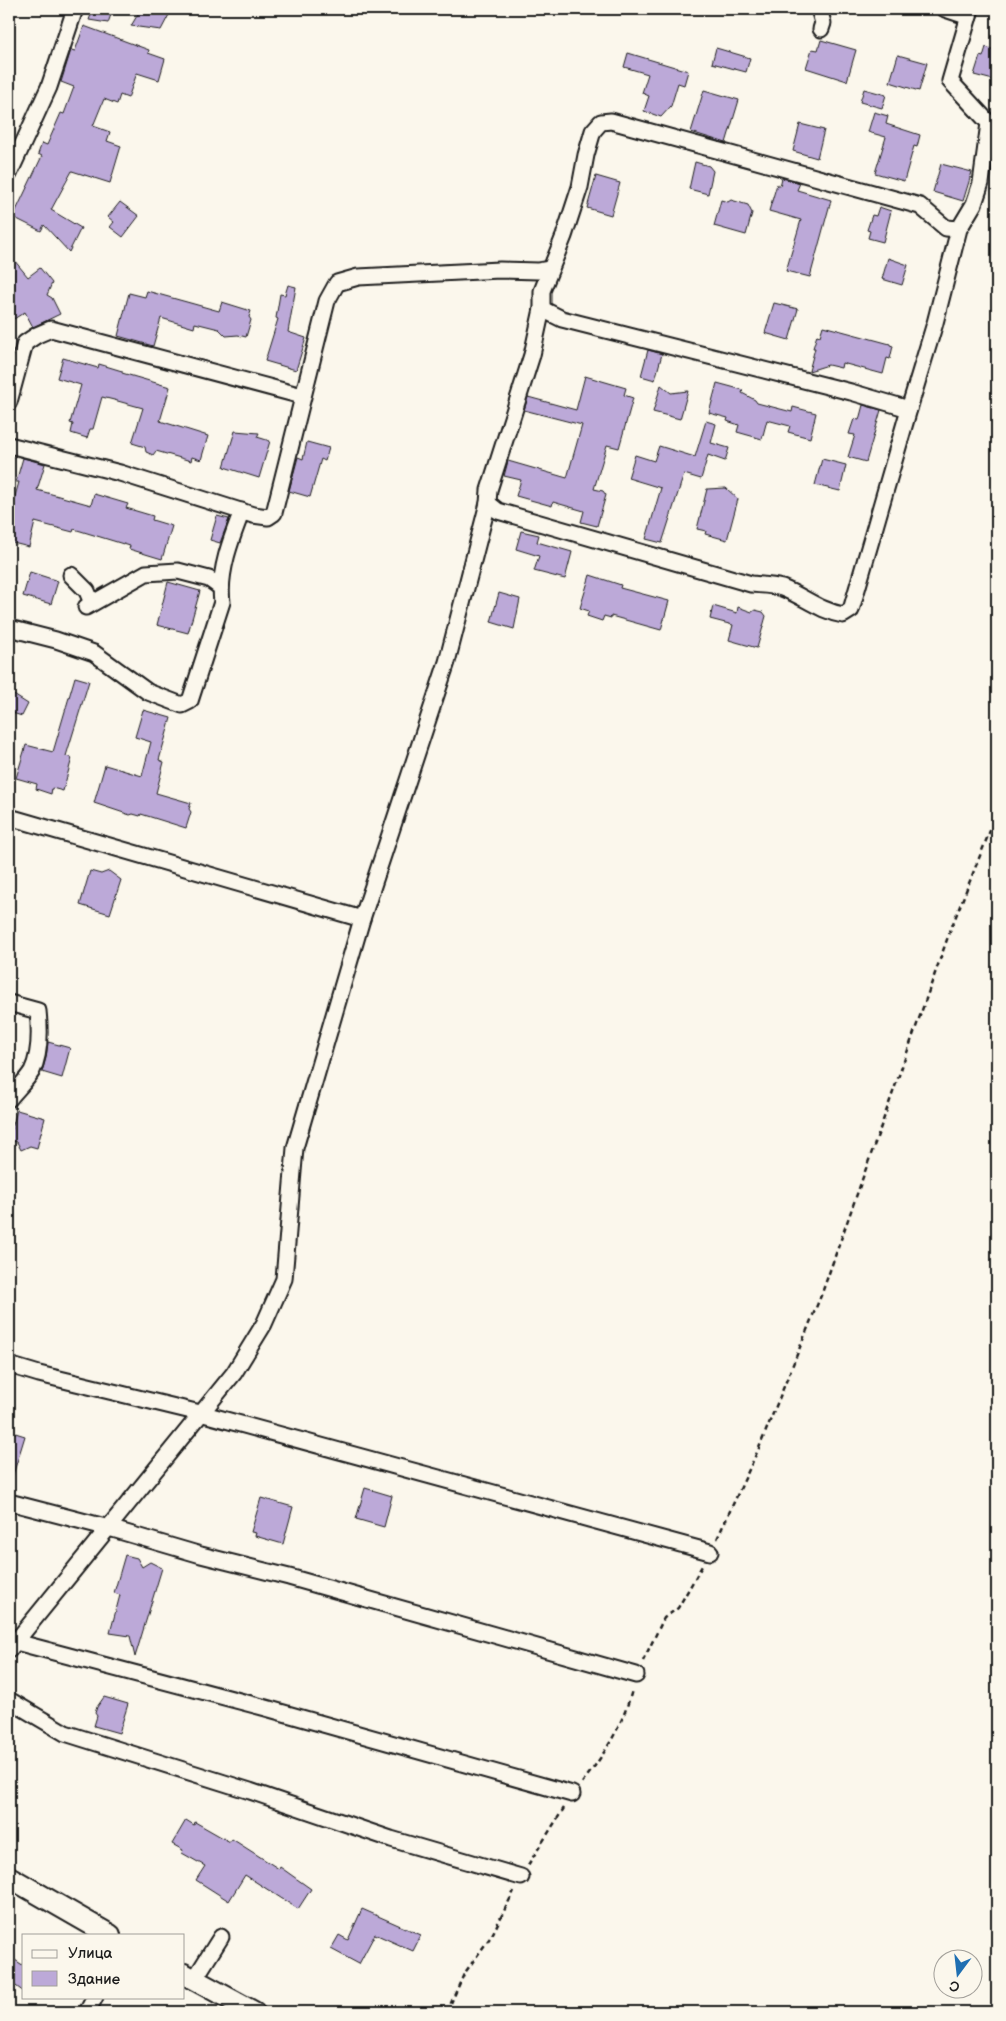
<svg xmlns="http://www.w3.org/2000/svg" width="1006" height="2021" font-family="'Balsamiq Sans',sans-serif">
	<style>
		.building { fill: #bca9d8; stroke: #1c1c1c }
		.lines { fill: none; stroke-linecap: round; stroke-linejoin: round }
		.minor-casing { stroke: #1c1c1c; stroke-width: 19 }
		.major-casing { stroke: #1c1c1c; stroke-width: 24 }
		.path { stroke: #1c1c1c; stroke-width: 2.5; stroke-dasharray: 5 4; stroke-linecap: butt }
		.minor { stroke: #fbf7ec; stroke-width: 15 }
		.major { stroke: #fbf7ec; stroke-width: 20 }
	</style>
	<rect width="100%" height="100%" fill="#fbf7ec"/>
	<filter id="ink" filterUnits="userSpaceOnUse"><feTurbulence type="fractalNoise" baseFrequency=".02" numOctaves="2"/><feDisplacementMap in="SourceGraphic" scale="10" xChannelSelector="R" yChannelSelector="G"/><feConvolveMatrix kernelMatrix="1 2 1 2 8 2 1 2 1" color-interpolation-filters="sRGB"/></filter>
	<g filter="url(#ink)">
		<!-- building -->
		<g class="building">
			<path d="M93,9H113L108,23L89,20Z"/>
			<path d="M141,9H172L161,30L131,26Z"/>
			<path d="M84,26L149,50L148,53L165,59L159,80L137,73L128,98L120,95L117,104L104,99L93,126L110,132L107,141L121,146L110,183L72,171L51,210L81,228L69,252L44,225L41,231L13,217L42,156L38,154L42,143L47,145L61,113L64,114L74,87L61,82L71,50L75,51Z"/>
			<path d="M821,40L856,50L847,81L806,68L812,49L818,50Z"/>
			<path d="M986,47L997,51V81L974,75L980,56L983,57Z"/>
			<path d="M716,48L750,58L746,72L712,63Z"/>
			<path d="M628,53L688,71L684,85L678,83L671,106L661,117L644,111L649,96L642,93L648,74L624,67Z"/>
			<path d="M898,55L927,63L919,91L890,82Z"/>
			<path d="M864,89L886,95L882,108L860,102Z"/>
			<path d="M704,90L739,100L726,143L691,132Z"/>
			<path d="M874,112L888,116L886,124L920,135L917,147L914,146L904,181L875,173L886,137L868,132Z"/>
			<path d="M800,124L824,130L817,158L793,151Z"/>
			<path d="M695,162L709,166L713,171L708,194L689,189Z"/>
			<path d="M941,164L972,172L963,201L933,192Z"/>
			<path d="M596,176L620,183L611,215L587,208Z"/>
			<path d="M782,178L800,183L797,190L831,200L810,277L786,271L801,220L769,211L777,184L780,186Z"/>
			<path d="M721,200L728,202L731,200L748,205L752,213L746,235L714,226Z"/>
			<path d="M120,202L139,216L123,237L110,227L114,222L108,217Z"/>
			<path d="M879,207L891,211L883,242L868,238L870,231L867,230L872,215L876,216Z"/>
			<path d="M9,254L28,277L40,268L52,283L47,295L52,298L60,314L33,327L25,312L9,322Z"/>
			<path d="M888,258L908,265L902,285L882,279Z"/>
			<path d="M288,285L296,287L288,332L306,338L296,370L265,361L278,319L276,318L280,294L285,295Z"/>
			<path d="M147,291L219,311L222,302L251,311L249,317L251,320L246,337L238,335L226,336L219,329L195,323L194,328L161,318L153,346L118,336L129,293L145,297Z"/>
			<path d="M774,303L798,309L789,340L765,333Z"/>
			<path d="M823,326L890,344V345L893,346L890,359L887,358L883,374L842,363L841,368L828,365L809,371L815,348H813L817,335L820,336Z"/>
			<path d="M648,350L662,354L655,380L641,376Z"/>
			<path d="M63,358L98,368L99,364L122,371V373L170,387L160,421L208,436L201,460L192,457L191,461L156,451L153,455L146,452L145,447L132,443L143,408L114,400L102,397L93,429H90L87,438L71,433L73,424L70,423L81,385L57,378Z"/>
			<path d="M585,376L626,388L624,395L633,398L619,448L607,445L594,489L603,491L606,495L597,526L581,522L584,511L553,502L552,506L516,496L521,480L504,476L508,461L567,478L582,425L524,410L528,397L576,410Z"/>
			<path d="M717,383L743,390L742,393L755,400L757,403L792,412L793,407L816,413L810,438L788,432L790,426L767,420L762,439L737,432L739,425L727,421L728,418L709,413Z"/>
			<path d="M661,385L671,393L688,391L680,419L653,412Z"/>
			<path d="M863,405L881,410L866,462L848,457L855,435L849,434L854,419L859,420Z"/>
			<path d="M706,421L716,424L711,443L729,448L725,461L708,455L701,479L684,474L662,543L646,539L661,488L628,478L635,455L654,461L659,446L695,457Z"/>
			<path d="M235,431L259,433L257,437L270,441L259,478L224,467Z"/>
			<path d="M307,442L329,448L325,461L321,459L310,497L289,491L298,457L303,459Z"/>
			<path d="M23,458L45,464L37,490L91,505L94,494L128,504L126,508L153,516L152,520L172,526L162,559L129,549L130,546L74,529L73,532L35,522L29,547L9,542V509L11,510L19,482H16Z"/>
			<path d="M822,459L846,465L840,491L815,485Z"/>
			<path d="M726,488L738,499L727,540L705,534L706,531L697,529L707,489Z"/>
			<path d="M217,516L229,519L220,543L210,540Z"/>
			<path d="M521,531L539,535L537,542L572,552L565,579L534,571L539,556L516,549Z"/>
			<path d="M30,572L58,581L51,604L23,596Z"/>
			<path d="M590,575L621,585L620,588L669,601L661,630L611,616V618L604,616L602,621L587,616L589,611L580,608Z"/>
			<path d="M168,582L200,591L188,633L157,625Z"/>
			<path d="M499,593L520,599L514,629L491,622Z"/>
			<path d="M713,606L737,613L738,607L752,612L755,610L763,612L766,616L757,648L729,640L733,625L710,619Z"/>
			<path d="M75,677L89,681L66,756L72,758L63,791L52,788L51,794L36,789L37,784L16,778L26,745L53,752Z"/>
			<path d="M9,692L28,704L22,716L9,712Z"/>
			<path d="M143,710L171,718L159,760L164,762L156,793L191,803L189,809L191,812L186,828L141,814L140,816L133,814L130,815L94,803L105,765L142,776L151,742L135,737Z"/>
			<path d="M90,871L101,874L109,871L121,880L110,914L80,905Z"/>
			<path d="M48,1042L70,1048L62,1078L42,1072L46,1058Z"/>
			<path d="M17,1110L45,1118L37,1148L30,1146L21,1150L17,1142L9,1140Z"/>
			<path d="M9,1431L25,1436L12,1478H9Z"/>
			<path d="M365,1488L392,1496L384,1527L356,1519Z"/>
			<path d="M261,1498L293,1507L283,1544L255,1536L256,1533L251,1532Z"/>
			<path d="M125,1555L137,1558L142,1567L150,1562L162,1568L135,1657L130,1636L110,1633L120,1595L114,1593Z"/>
			<path d="M104,1697L128,1704L119,1733L94,1726L97,1716L95,1713L97,1707Z"/>
			<path d="M186,1820L194,1825L195,1822L230,1842L232,1839L279,1869L280,1867L311,1889L298,1909L245,1875L229,1901L196,1880L205,1866L182,1853L183,1850L172,1844Z"/>
			<path d="M362,1909L421,1935L413,1951L375,1934L359,1964L331,1949L339,1935L348,1940Z"/>
			<path d="M9,1956L24,1966V1992L9,1981Z"/>
		</g>
		<g class="lines">
			<defs>
				<g id="minor">
					<path d="M819,9L823,23L821,29"/>
					<path d="M945,9L969,17"/>
					<path d="M9,174L49,87L75,9"/>
					<path d="M959,229L946,228L920,206L611,121L601,122L593,131L586,155L580,187L564,236L542,291V309L532,355L489,490L488,503L498,511L751,584C761,585 772,585 782,588C803,596 820,611 843,615L851,610L909,409L935,323L959,229L974,204L981,183L989,123L950,81L971,9"/>
					<path d="M542,309L562,319L851,392L909,409"/>
					<path d="M9,402L25,343L37,335L51,329L302,396"/>
					<path d="M9,445L120,473L253,515L268,517L274,513L327,301L337,283L358,277L500,270L538,271L550,269"/>
					<path d="M71,575L87,591L92,603"/>
					<path d="M86,607L146,573L178,571L209,579L220,587"/>
					<path d="M9,628L56,640L94,653L148,692L182,705L190,701L222,602C218,573 231,539 242,511"/>
					<path d="M9,817L362,919"/>
					<path d="M9,1003L38,1011C40,1030 41,1053 32,1071C26,1081 16,1090 9,1099"/>
					<path d="M9,1365L39,1374L200,1413L710,1552"/>
					<path d="M9,1502L109,1528L201,1555L289,1577L636,1675"/>
					<path d="M16,1642L266,1708L572,1794"/>
					<path d="M9,1650L234,1373L264,1324L284,1279L295,1148L362,919L447,662L488,503"/>
					<path d="M9,1700L65,1733L250,1791L391,1839L521,1877"/>
					<path d="M194,1980L221,1937"/>
					<path d="M87,2012L95,1997"/>
				</g>
				<g id="major">
					<path d="M9,1877L110,1935"/>
					<path d="M184,1974L254,2012"/>
				</g>
			</defs>
			<!-- minor casing -->
			<use href="#minor" class="minor-casing"/>
			<!-- major casing -->
			<use href="#major" class="major-casing"/>
			<!-- path -->
			<g class="path">
				<path d="M717,1539L759,1448L822,1293L950,931L997,813"/>
				<path d="M643,1661L664,1618L678,1608L702,1566"/>
				<path d="M582,1783C604,1755 623,1725 632,1690"/>
				<path d="M528,1865L564,1808"/>
				<path d="M447,2012L464,1974L492,1935L514,1891"/>
			</g>
			<!-- minor -->
			<use href="#minor" class="minor"/>
			<!-- major -->
			<use href="#major" class="major"/>
		</g>
	</g>
	<!-- margin -->
	<rect width="1006" height="2021" fill="none" stroke="#fbf7ec" stroke-width="30"/>
	<rect x="15" y="15" width="976" height="1991" fill="none" stroke="#1c1c1c" stroke-width="2" filter="url(#ink)"/>
	<!-- legend -->
	<rect x="22" y="1934" width="162" height="65" fill="#fbf7ec" stroke="#a29f99"/>
	<rect x="32" y="1950" width="25" height="8" fill="#fbf7ec" stroke="#a29f99"/>
	<text x="68" y="1958" font-size="15" fill="#1c1c1c">Улица</text>
	<rect x="32" y="1971" width="25" height="15" fill="#bca9d8" stroke="#a29f99"/>
	<text x="68" y="1984" font-size="15" fill="#1c1c1c">Здание</text>
	<!-- north arrow -->
	<g transform="translate(958 1974) rotate(195)"><circle r="24" fill="#fbf7ec" stroke="#a29f99"/>
	<path d="M0-4L9 19L0 12L-9 19Z" fill="#1f6fb2"/>
	<text y="-8" font-size="14" font-weight="bold" text-anchor="middle" fill="#1c1c1c">С</text>
	</g>
</svg>
